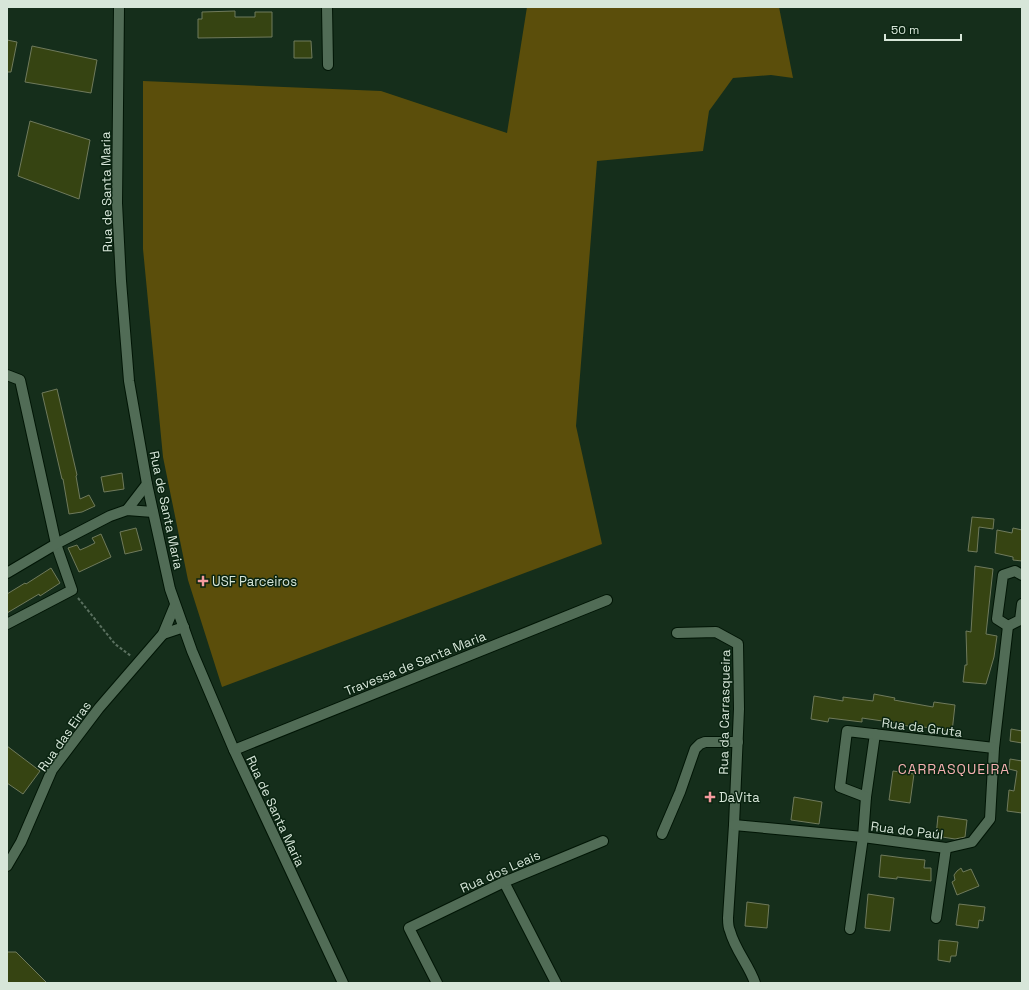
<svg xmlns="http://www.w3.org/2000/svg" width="1029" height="990" font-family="'Space Grotesk',sans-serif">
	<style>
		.green { fill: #5b4e0b }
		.building { fill: #364412; stroke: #6f7a5c }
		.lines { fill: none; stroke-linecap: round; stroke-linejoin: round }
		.minor-casing { stroke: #001505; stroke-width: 12 }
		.tertiary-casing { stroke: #001505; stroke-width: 12 }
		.path { stroke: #5a705f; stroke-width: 2; stroke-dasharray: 3 2; stroke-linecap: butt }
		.minor { stroke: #516c56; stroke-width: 10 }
		.tertiary { stroke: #516c56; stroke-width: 10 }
		.poi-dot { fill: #f59b9e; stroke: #0a2411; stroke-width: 1.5 }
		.labels { text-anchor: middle; stroke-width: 3; stroke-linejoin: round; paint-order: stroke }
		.street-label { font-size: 13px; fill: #d7e6d9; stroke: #0a2411 }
		.poi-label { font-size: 13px; fill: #d7e6d9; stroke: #0a2411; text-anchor: start }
		.neighbourhood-label { font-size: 14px; letter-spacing: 1px; fill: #f5b1b2; stroke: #0a2411 }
	</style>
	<rect width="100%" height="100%" fill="#152e1b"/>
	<!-- green -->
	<path class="green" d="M527,7H779L793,78L771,75L733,78L709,111L703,151L597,161L576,426L602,544L222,687L188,580L163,457L143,249V81L381,91L507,133Z"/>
	<!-- building -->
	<g class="building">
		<path d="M235,11V17H255V12H272V37L198,38V19H202V12Z"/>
		<path d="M7,40L17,42L11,72H7Z"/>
		<path d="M294,41H311L312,58H294Z"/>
		<path d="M32,46L97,60L91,93L25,82Z"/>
		<path d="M30,121L90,140L79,199L18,176Z"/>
		<path d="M57,389L77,475L76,476L80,499L89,495L95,506L82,512L69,514L63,479H62L42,393Z"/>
		<path d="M122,473L124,489L104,492L101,477Z"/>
		<path d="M972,517L994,519L993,529L979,527L977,552L968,551Z"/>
		<path d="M136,528L142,550L125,554L120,532Z"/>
		<path d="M1013,528L1022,530V561L1013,560V557L995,553L997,530L1012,533Z"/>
		<path d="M101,534L111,557L79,572L68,548L77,545L80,550L87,547L95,543L92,538Z"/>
		<path d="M975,566L993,569L986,634L997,636L994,657L986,684L963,682L965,665H967L966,631L971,632Z"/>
		<path d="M51,568L60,583L40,596L39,594L7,613V594L25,583L26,584Z"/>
		<path d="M874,694L895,698L894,700L933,707L934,702L955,705L952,732L924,727L923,729L903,725V724L862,718V722L829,718L828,722L811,719L814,696L843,701V697L873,701Z"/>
		<path d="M1011,729L1022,731V743L1010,741Z"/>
		<path d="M7,746L40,771L23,794L7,783Z"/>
		<path d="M1010,759L1022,761V813L1007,811L1009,790L1014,791L1017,771L1009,769Z"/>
		<path d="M893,771L914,774L910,803L889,800Z"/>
		<path d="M794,797L822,802L819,824L791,820Z"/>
		<path d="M938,816L967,820L965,837L955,839L936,836Z"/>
		<path d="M881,855L904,858L925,860L924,868H931V881L897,877V879L879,877Z"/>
		<path d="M961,868L963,872L971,869L979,886L957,895L952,882L955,880L954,875L957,871Z"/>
		<path d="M868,894L894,898L890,931L865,928Z"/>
		<path d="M747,902L769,905L767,928L745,926Z"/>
		<path d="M959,904L985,907L983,921L979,920L978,928L956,925Z"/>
		<path d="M939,940L958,942L956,956H951L950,962L938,960Z"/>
		<path d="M7,952H16L47,983H7Z"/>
	</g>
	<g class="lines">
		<defs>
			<g id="minor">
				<path d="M327,7L328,65"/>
				<path d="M7,375L20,380L56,544L72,590L7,624"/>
				<path d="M127,510L147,484"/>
				<path d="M7,573L56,544L110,516L127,510L153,512"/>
				<path d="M1008,626L997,619L1003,575L1015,571L1022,575"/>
				<path d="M1008,626L1020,620L1022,604"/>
				<path d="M677,633L716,632L738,644L739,709L734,825L728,918C728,922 728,927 730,931C735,950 749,965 755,983"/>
				<path d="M163,634L184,627"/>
				<path d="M234,750L607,600"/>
				<path d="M866,797L875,734"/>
				<path d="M734,825L863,837L946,848L972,842L990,819L994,748L1008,626"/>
				<path d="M662,834L680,792L695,749L700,744L705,742H738"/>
				<path d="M7,866L21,842L52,770L99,708L163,634L175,605"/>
				<path d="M504,882L556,983"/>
				<path d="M936,918L946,848"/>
				<path d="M850,929L863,837L866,797L840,787L847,731L994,748"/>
				<path d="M437,983L409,928L504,882L603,841"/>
			</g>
			<path id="tertiary" d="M119,7L117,203L121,281L129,381L147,484L170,589L192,651L234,750L343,983"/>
		</defs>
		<!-- minor casing -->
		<use href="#minor" class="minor-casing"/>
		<!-- tertiary casing -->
		<use href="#tertiary" class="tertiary-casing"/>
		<!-- path -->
		<path class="path" d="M78,598L115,644L131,656"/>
		<!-- minor -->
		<use href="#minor" class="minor"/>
		<!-- tertiary -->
		<use href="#tertiary" class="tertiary"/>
	</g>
	<!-- markers -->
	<g class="poi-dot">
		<path d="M201 575h4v4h4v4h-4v4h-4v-4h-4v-4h4z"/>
		<path d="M708 791h4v4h4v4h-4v4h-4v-4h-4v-4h4z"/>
	</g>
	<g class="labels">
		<!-- street labels -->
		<g class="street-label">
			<text transform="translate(106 192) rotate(-91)" y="5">Rua de Santa Maria</text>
			<text transform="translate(167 510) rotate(78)" y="5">Rua de Santa Maria</text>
			<text transform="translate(415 663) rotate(-22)" y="5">Travessa de Santa Maria</text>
			<text transform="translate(724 712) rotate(-89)" y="5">Rua da Carrasqueira</text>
			<text transform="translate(922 727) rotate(7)" y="5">Rua da Gruta</text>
			<text transform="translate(64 736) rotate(-55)" y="5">Rua das Eiras</text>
			<text transform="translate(276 811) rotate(65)" y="5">Rua de Santa Maria</text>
			<text transform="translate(907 830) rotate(7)" y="5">Rua do Paúl</text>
			<text transform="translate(500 871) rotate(-24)" y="5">Rua dos Leais</text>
		</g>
		<!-- poi labels -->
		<g class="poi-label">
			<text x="212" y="586">USF Parceiros</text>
			<text x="719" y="802">DaVita</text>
		</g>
		<!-- neighbourhood labels -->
		<g class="neighbourhood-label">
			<text x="954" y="774">CARRASQUEIRA</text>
		</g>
	</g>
	<!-- border -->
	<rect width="1029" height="990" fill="none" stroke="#d7e6d9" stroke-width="16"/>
	<!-- scale -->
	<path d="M885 34v6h76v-6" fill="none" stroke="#d7e6d9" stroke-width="2"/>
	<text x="891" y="34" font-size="12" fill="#d7e6d9" stroke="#0a2411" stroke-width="3" paint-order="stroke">50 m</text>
</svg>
